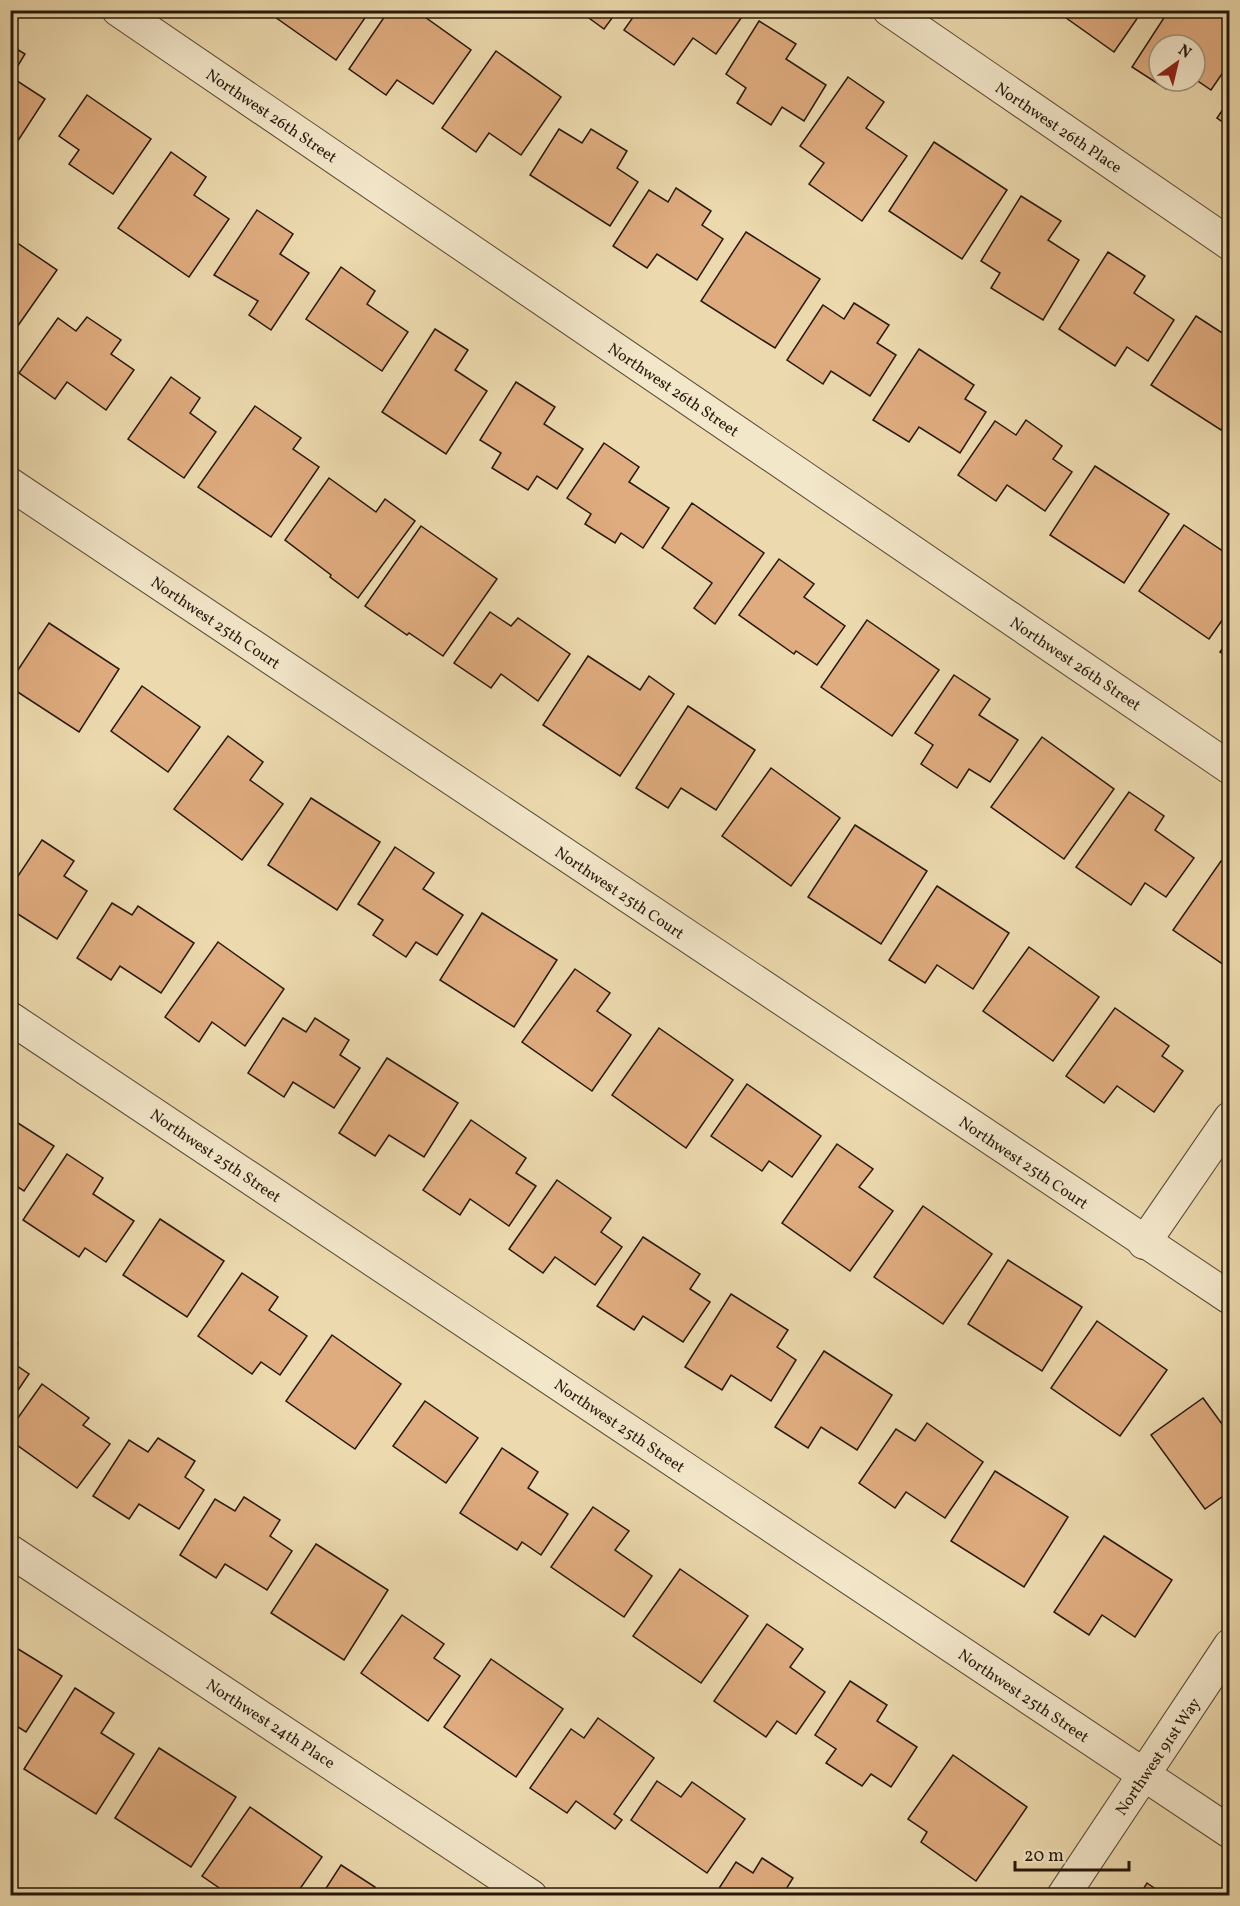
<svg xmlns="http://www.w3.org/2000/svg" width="1240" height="1906" font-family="Vollkorn,serif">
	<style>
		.building { fill: #dfac7f; stroke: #26180b; stroke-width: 1.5 }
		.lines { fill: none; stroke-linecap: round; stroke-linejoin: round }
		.street-casing { stroke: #584834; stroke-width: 34 }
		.street { stroke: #f3e7ca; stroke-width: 32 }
		.labels { text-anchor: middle; stroke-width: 5; stroke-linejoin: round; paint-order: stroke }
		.street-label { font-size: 16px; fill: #26180b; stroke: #f3e7ca }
	</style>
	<rect width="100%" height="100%" fill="#ecdaae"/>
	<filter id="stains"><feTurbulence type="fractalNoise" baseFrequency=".00333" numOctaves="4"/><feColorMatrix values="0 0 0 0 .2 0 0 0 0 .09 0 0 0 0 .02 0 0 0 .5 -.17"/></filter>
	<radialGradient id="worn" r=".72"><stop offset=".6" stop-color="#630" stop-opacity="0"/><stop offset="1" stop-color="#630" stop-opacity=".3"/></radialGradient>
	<!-- building -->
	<g class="building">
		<path d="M265,10H361L367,15L336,60Z"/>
		<path d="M389,10H415L471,50L433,104L397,80L386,95L349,69Z"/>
		<path d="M578,10H618L604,29Z"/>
		<path d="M638,10H745L746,11L716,54L693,38L674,65L624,30Z"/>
		<path d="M1055,10H1143L1114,52Z"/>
		<path d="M1169,10H1221L1230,16V62L1211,90L1195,79V45H1159V81H1171L1166,89L1132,67Z"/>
		<path d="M759,21L796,44L786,59L826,85L804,121L782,107L771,125L737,103L746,88L726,74Z"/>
		<path d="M10,45L25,54L11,77L45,99L10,153Z"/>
		<path d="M496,51L561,97L521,155L489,133L476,152L442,128Z"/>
		<path d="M848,77L884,102L866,128L907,156L862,221L809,184L824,163L800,146Z"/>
		<path d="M87,95L151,139L113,194L69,164L79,150L59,136Z"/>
		<path d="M1230,99V127L1217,118Z"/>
		<path d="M559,129L582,143L591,129L627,151L617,168L638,182L610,226L530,175Z"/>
		<path d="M934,142L1007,190L962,259L889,211Z"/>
		<path d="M171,152L206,177L194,195L229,219L189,277L118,228Z"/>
		<path d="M676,188L711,211L702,225L723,239L697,280L657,254L647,268L613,246L649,190L668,202Z"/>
		<path d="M1021,196L1061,221L1048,240L1079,260L1043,320L991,288L1000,273L981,261Z"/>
		<path d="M257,210L293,234L280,254L309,273L271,330L249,315L258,301L214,275Z"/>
		<path d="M746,232L820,279L775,348L701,301Z"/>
		<path d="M10,238L57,270L10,337Z"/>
		<path d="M1108,252L1145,276L1134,293L1174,320L1148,361L1127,347L1115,366L1059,329Z"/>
		<path d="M341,267L375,291L367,304L408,332L382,371L306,319Z"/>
		<path d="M854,303L889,325L877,343L896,355L870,396L831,371L823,384L787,360L823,305L844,319Z"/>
		<path d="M1196,316L1230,338V418L1221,430L1151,385Z"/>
		<path d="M87,317L121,340L111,354L134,370L106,410L67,382L55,399L19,373L58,318L76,331Z"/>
		<path d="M435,329L468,350L455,370L487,391L446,454L382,412Z"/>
		<path d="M919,349L974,385L965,399L986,412L960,453L919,427L909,442L873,420Z"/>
		<path d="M171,377L200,398L190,413L216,432L184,478L128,439Z"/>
		<path d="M516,382L555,407L544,424L583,449L557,489L537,476L528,490L492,468L501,453L480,440Z"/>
		<path d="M255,406L301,438L293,449L319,467L271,537L198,487Z"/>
		<path d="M1026,420L1062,446L1053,459L1072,472L1045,511L1007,485L996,501L958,475L995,421L1016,435Z"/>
		<path d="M604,443L639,467L629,482L669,508L643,548L621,533L615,543L585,524L591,514L567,498Z"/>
		<path d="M1095,466L1169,514L1124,583L1050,535Z"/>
		<path d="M329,478L376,512L385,499L415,521L358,598L330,577L331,575L285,540Z"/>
		<path d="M692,503L764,553L715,624L694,608L712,583L662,548Z"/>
		<path d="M1184,525L1230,556V609L1209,639L1139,591Z"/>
		<path d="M421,526L497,579L443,656L409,633L407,635L365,606Z"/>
		<path d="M779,559L814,584L804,597L845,626L817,665L796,651L794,654L739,615Z"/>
		<path d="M10,596L17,600L10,612Z"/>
		<path d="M490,612L511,626L518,618L570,654L538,701L501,674L491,688L454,663Z"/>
		<path d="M867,620L939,670L892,736L821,687Z"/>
		<path d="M49,623L119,669L79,732L10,687V682Z"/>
		<path d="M1230,638V658L1220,652Z"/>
		<path d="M588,656L640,690L649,676L674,694L620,776L543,725Z"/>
		<path d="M954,675L990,699L979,715L1018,740L990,782L969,769L957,788L921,764L933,745L915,733Z"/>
		<path d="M142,686L200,727L168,772L111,731Z"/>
		<path d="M688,706L755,750L716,810L681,788L668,808L636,788Z"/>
		<path d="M228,736L263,762L250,780L283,804L242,860L174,809Z"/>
		<path d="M1042,737L1114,789L1064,859L991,807Z"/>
		<path d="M771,768L840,818L791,886L722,836Z"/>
		<path d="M1129,792L1164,816L1155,830L1194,858L1166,897L1145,883L1131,905L1076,867Z"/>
		<path d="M311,798L380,842L337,910L268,865Z"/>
		<path d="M855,825L927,871L881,944L808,897Z"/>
		<path d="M42,840L74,861L64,876L87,891L57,939L10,909V888Z"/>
		<path d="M395,847L434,873L423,889L463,915L437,955L416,942L406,957L373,935L383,920L358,904Z"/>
		<path d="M1221,861L1230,867V969L1173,930Z"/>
		<path d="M937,886L1009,933L973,989L937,965L925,983L889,960Z"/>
		<path d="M112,903L132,915L138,906L194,943L161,993L120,966L111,980L77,958Z"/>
		<path d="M482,913L557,960L514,1027L440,980Z"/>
		<path d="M218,942L284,989L245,1046L212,1022L199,1042L165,1017Z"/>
		<path d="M1029,947L1099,997L1053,1061L983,1011Z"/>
		<path d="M575,969L610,993L597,1011L631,1035L592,1091L522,1042Z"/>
		<path d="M1115,1008L1169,1046L1162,1056L1183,1071L1154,1112L1117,1086L1104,1103L1066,1076Z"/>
		<path d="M283,1018L306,1032L315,1018L349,1040L340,1055L360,1068L334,1108L293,1082L284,1097L248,1073Z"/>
		<path d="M659,1028L733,1080L686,1148L612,1095Z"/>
		<path d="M387,1058L458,1103L424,1157L389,1135L375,1156L339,1133Z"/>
		<path d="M747,1084L821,1136L792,1177L769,1161L762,1171L711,1136Z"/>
		<path d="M10,1118L54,1146L24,1191L10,1182Z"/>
		<path d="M471,1120L526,1158L516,1173L536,1186L509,1226L470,1199L460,1215L423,1190Z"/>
		<path d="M837,1144L873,1169L859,1187L893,1211L850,1271L782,1223Z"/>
		<path d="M67,1154L103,1178L93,1194L134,1221L106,1262L85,1248L79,1257L23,1220Z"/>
		<path d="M557,1180L611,1218L601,1232L622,1247L595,1285L555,1257L543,1273L509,1249Z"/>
		<path d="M923,1206L992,1254L943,1324L874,1277Z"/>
		<path d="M160,1219L224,1261L187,1317L123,1275Z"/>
		<path d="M643,1237L700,1274L690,1289L710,1302L683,1342L643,1316L634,1330L597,1306Z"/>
		<path d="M1008,1260L1082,1307L1042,1371L968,1324Z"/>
		<path d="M242,1273L278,1297L269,1310L307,1336L280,1375L261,1362L252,1374L198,1336Z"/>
		<path d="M731,1294L788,1330L777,1347L796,1360L771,1401L731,1375L722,1390L685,1367Z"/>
		<path d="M1097,1321L1167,1370L1120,1436L1051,1388Z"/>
		<path d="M332,1335L401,1384L355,1449L286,1401Z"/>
		<path d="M10,1339L18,1344L10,1355Z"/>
		<path d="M824,1351L892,1395L857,1450L821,1427L808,1448L775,1427Z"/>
		<path d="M10,1361L29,1374L10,1402Z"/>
		<path d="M42,1384L89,1418L83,1425L110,1444L77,1488L10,1440V1429Z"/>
		<path d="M1203,1398L1230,1435V1491L1205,1509L1151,1435Z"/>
		<path d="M425,1401L478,1438L446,1483L393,1446Z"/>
		<path d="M927,1423L983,1462L945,1518L906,1492L895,1508L859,1483L896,1429L915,1441Z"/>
		<path d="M158,1438L195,1461L185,1477L204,1490L179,1529L139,1504L129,1519L93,1496L129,1440L148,1452Z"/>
		<path d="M502,1448L538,1472L528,1488L568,1514L541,1555L522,1542L517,1550L460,1513Z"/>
		<path d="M995,1471L1068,1517L1024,1587L951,1541Z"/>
		<path d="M244,1497L280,1520L270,1536L292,1551L267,1590L225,1564L216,1578L180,1555L215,1499L235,1511Z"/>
		<path d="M593,1507L629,1531L615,1550L652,1576L624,1617L551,1567Z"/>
		<path d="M1104,1536L1172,1580L1135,1637L1102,1615L1089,1635L1054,1612Z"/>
		<path d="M316,1544L388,1590L344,1660L271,1613Z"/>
		<path d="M680,1569L748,1616L701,1683L633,1636Z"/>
		<path d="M402,1615L444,1644L434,1658L460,1676L428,1721L361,1673Z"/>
		<path d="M767,1624L803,1649L790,1667L825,1692L796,1734L777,1721L766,1737L714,1701Z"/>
		<path d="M10,1644L62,1676L26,1732L10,1722Z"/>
		<path d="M491,1659L563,1709L516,1777L444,1727Z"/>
		<path d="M850,1681L887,1705L877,1721L917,1747L891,1787L871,1774L862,1786L826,1763L836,1749L815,1735Z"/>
		<path d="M75,1688L114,1713L101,1733L134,1754L96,1814L24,1769Z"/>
		<path d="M598,1718L654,1758L614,1814L622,1820L615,1829L576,1801L567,1813L530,1788L571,1729L584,1738Z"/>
		<path d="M159,1748L236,1797L191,1867L115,1818Z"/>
		<path d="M953,1755L1027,1807L976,1881L921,1842L927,1832L908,1819Z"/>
		<path d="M657,1781L681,1797L692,1782L745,1819L707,1873L631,1820Z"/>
		<path d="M250,1807L322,1857L295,1896H231L202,1876Z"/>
		<path d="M762,1858L793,1878L783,1894L785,1896H714L736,1862L753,1873Z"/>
		<path d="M341,1865L375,1887L370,1896H321Z"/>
		<path d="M1147,1883L1166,1896H1139Z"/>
	</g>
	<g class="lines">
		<defs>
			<g id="street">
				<path d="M118,10L1230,768"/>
				<path d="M889,10L1230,244"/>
				<path d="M10,484L1230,1298"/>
				<path d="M10,1018L1230,1832"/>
				<path d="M1144,1243L1230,1118"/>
				<path d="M10,1551L531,1896"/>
				<path d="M1063,1896L1230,1645"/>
			</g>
		</defs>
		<!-- street casing -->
		<use href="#street" class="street-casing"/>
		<!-- street -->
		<use href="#street" class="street"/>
	</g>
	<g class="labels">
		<!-- street labels -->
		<g class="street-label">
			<text transform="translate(272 115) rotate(34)" y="6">Northwest 26th Street</text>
			<text transform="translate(1059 127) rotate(34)" y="6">Northwest 26th Place</text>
			<text transform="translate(674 389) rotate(34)" y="6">Northwest 26th Street</text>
			<text transform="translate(216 622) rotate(34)" y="6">Northwest 25th Court</text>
			<text transform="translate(1076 663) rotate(34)" y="6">Northwest 26th Street</text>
			<text transform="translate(620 892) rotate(34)" y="6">Northwest 25th Court</text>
			<text transform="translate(216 1155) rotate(34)" y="6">Northwest 25th Street</text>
			<text transform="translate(1024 1162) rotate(34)" y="6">Northwest 25th Court</text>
			<text transform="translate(620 1425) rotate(34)" y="6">Northwest 25th Street</text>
			<text transform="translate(1024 1695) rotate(34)" y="6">Northwest 25th Street</text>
			<text transform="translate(271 1723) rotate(33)" y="6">Northwest 24th Place</text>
			<text transform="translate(1157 1756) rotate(-56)" y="6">Northwest 91st Way</text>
		</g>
	</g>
	<!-- margin -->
	<rect width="1240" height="1906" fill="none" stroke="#ecdaae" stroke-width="36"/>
	<rect x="12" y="12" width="1216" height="1882" fill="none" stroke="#26180b" stroke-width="3"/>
	<rect x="18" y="18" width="1204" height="1870" fill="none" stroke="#26180b" stroke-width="1.5"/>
	<!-- north arrow -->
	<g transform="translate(1177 63) rotate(34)"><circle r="28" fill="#f3e7ca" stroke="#a1947e" stroke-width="1.5"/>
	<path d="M0-4.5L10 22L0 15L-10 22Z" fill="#8f2418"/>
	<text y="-9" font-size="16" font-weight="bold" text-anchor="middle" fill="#26180b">N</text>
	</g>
	<!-- scale -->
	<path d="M1015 1861v9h114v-9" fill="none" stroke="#26180b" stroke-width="3"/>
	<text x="1024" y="1861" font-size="18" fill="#26180b" stroke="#f3e7ca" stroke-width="4.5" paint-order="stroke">20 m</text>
	<rect width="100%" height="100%" filter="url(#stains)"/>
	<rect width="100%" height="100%" fill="url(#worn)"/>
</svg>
